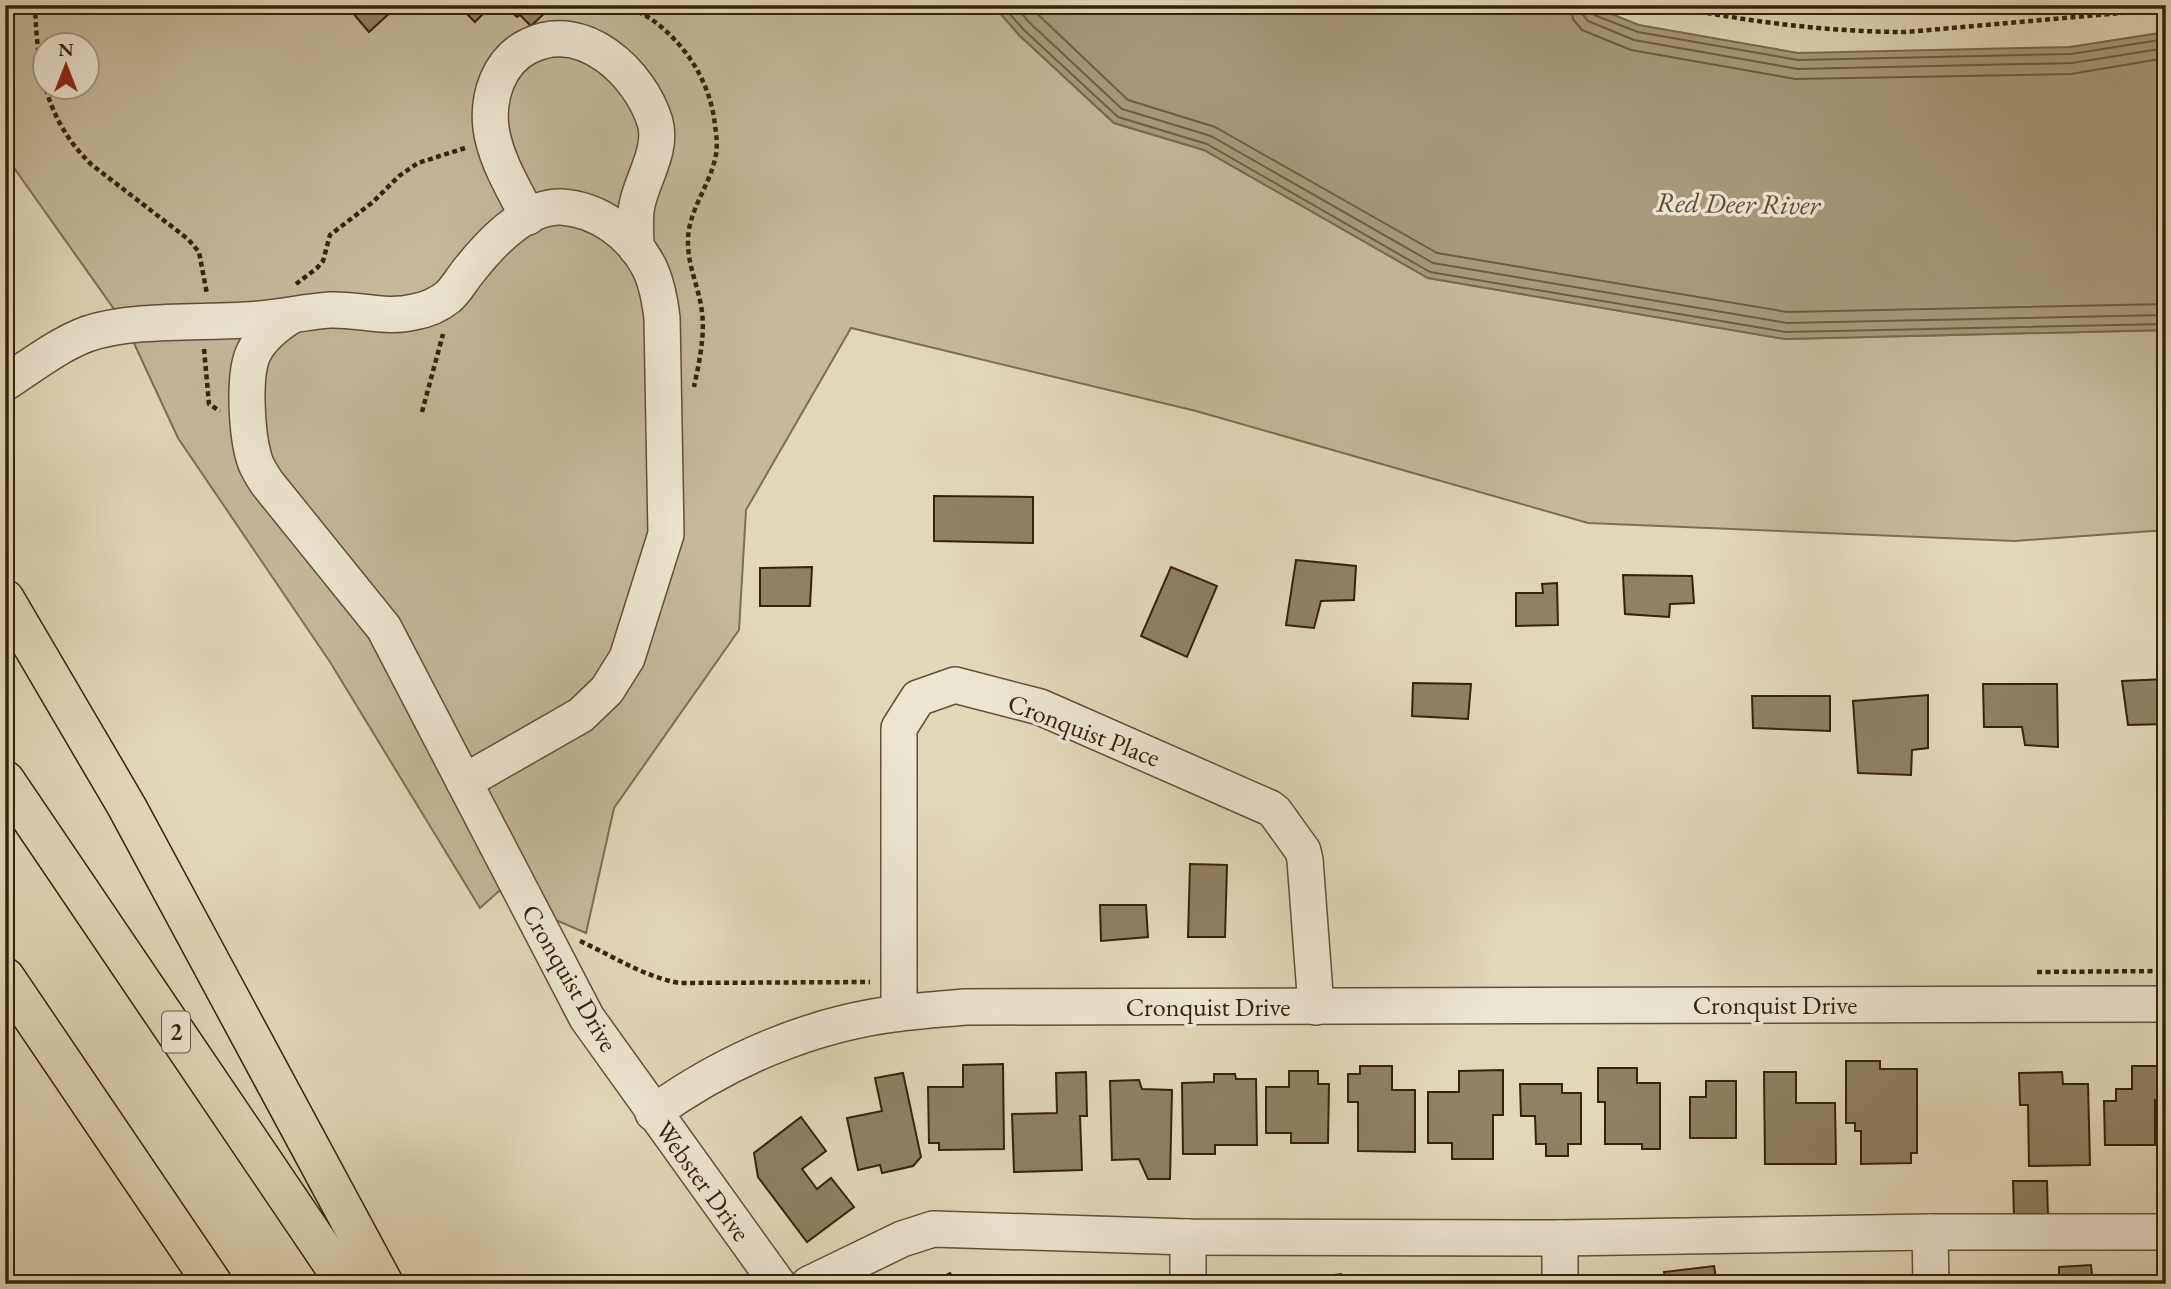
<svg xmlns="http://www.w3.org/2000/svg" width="2171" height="1289" font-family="'EB Garamond',serif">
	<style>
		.green { fill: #c4b99a; stroke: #7e6e50; stroke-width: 2; fill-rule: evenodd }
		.water { fill: #a79a7b; stroke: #7a6a4c; stroke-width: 2 }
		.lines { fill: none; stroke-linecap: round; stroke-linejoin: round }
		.shore { stroke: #6f5e40; stroke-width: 2 }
		.building { fill: #8f8163; stroke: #372206; stroke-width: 2 }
		.minor-casing { stroke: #625032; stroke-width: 38 }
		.highway-casing { stroke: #372206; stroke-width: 41 }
		.path { stroke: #372206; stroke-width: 4.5; stroke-dasharray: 5 3.5; stroke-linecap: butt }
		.minor { stroke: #ece6d1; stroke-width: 35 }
		.highway { stroke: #e1d8b8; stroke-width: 38 }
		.labels { text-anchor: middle; stroke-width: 7; stroke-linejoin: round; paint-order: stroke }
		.shield { fill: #ece6d1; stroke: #6d5d43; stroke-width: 2 }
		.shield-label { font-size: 24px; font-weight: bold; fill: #372206 }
		.street-label { font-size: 26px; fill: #372206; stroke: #ece6d1 }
		.water-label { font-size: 28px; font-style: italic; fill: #5e4c2f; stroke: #ece6d1 }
	</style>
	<rect width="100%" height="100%" fill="#e1d8b8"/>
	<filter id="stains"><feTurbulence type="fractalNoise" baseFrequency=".00286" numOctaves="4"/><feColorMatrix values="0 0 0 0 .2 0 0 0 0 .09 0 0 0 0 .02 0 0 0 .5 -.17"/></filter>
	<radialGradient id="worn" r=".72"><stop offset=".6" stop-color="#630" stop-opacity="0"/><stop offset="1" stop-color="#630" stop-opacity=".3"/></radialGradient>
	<!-- green -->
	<path class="green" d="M5,5H993L1019,35L1114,123L1204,150L1428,278L1785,339L2166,330V530L2015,541L1588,523L1196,411L851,328L746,510L739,630L614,808L586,933L551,918L526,875L499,891L480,908L330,662L178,438L126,326L7,158ZM46,46H88V88H46Z"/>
	<!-- water -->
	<path class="water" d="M993,5H1589L1639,25L1798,53L2070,47L2166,32V330L1785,339L1428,278L1204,150L1114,123L1019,35Z"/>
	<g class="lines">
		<!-- shore -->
		<g class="shore">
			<path d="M1002,5L1024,30L1118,117L1207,144L1430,272L1786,332L2166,324"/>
			<path d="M1014,5L1031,24L1122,109L1211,136L1433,263L1787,323L2166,315"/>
			<path d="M1028,5L1128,100L1215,127L1437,253L1787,312L2166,304"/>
			<path d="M1571,5L1573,19L1582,30L1631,50L1795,79L2071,74L2166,58"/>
			<path d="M1581,5L1583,15L1588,21L1634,40L1798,69L2072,63L2166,48"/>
			<path d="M1590,5L1591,11L1594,15L1638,32L1798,60L2071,54L2166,39"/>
		</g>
	</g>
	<!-- building -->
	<g class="building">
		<path d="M346,5H387L392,11L369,32Z"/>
		<path d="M458,5H492L475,22Z"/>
		<path d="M505,5H553L531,26L520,15L517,17Z"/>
		<path d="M934,496L1033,497V543L934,541Z"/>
		<path d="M1296,560L1356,566L1354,600L1321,601L1314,628L1286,625Z"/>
		<path d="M812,567L810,606H760V568Z"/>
		<path d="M1171,567L1217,586L1187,657L1141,636Z"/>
		<path d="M1623,575L1692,576L1694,603L1670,604L1669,617L1625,614Z"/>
		<path d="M1557,583L1558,625L1516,626V593H1543L1542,584Z"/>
		<path d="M2166,679V724L2128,725L2122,681Z"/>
		<path d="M1413,683L1471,684L1468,719L1412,716Z"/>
		<path d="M1983,684H2057L2058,747L2025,745L2022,727H1984Z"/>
		<path d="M1928,695V748L1912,750L1911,775L1858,773L1853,701Z"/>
		<path d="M1752,696H1830V731L1753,728Z"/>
		<path d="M1190,864L1227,865L1225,937H1188Z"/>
		<path d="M1100,905H1146L1148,937L1101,941Z"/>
		<path d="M1846,1061H1880V1069H1917V1153H1911V1163L1861,1164V1131H1855V1123H1846Z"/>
		<path d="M1003,1064L1004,1149L939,1150V1143H929L928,1087H963V1065Z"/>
		<path d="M1360,1066H1392V1090H1415V1152L1358,1151V1102H1348V1074H1360Z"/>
		<path d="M2132,1066H2166V1100H2155V1145H2105L2104,1101H2116V1089H2132Z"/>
		<path d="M1598,1068H1637V1083H1660V1149H1642V1144H1605V1102H1598Z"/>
		<path d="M1503,1070V1115H1493V1159H1452V1143H1428V1092H1459V1071Z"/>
		<path d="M1289,1071H1318V1084H1329L1328,1143H1291V1133H1266V1087H1289Z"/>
		<path d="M1086,1072L1087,1116H1080L1082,1170L1014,1172L1012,1114L1057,1113L1056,1073Z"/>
		<path d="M1764,1072H1796V1103H1835L1836,1164H1765Z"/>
		<path d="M2062,1072L2063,1084H2088L2090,1165L2029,1166L2028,1105H2020L2019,1073Z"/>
		<path d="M903,1073L921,1157L913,1166L882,1173L880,1165L858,1170L847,1118L882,1111L875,1078Z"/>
		<path d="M1214,1074H1235L1236,1079H1256L1257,1145H1215V1154H1183L1182,1083L1214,1082Z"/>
		<path d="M1139,1080L1142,1089L1172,1090L1170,1179H1148L1139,1159L1112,1160L1110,1081Z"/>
		<path d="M1706,1081H1736V1138H1690V1097H1706Z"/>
		<path d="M1520,1084H1562V1093H1581V1144H1568V1156H1546V1144H1536L1535,1116H1521Z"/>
		<path d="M801,1117L826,1151L802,1169L817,1189L831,1178L854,1207L807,1242L758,1177L754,1153Z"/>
		<path d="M2013,1181H2047L2048,1216L2014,1217Z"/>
		<path d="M2091,1265L2093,1284H2059V1267Z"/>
		<path d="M1714,1266L1717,1284H1666L1664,1272Z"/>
		<path d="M950,1273L956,1284H929Z"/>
		<path d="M1341,1274L1342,1284H1302L1301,1279Z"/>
	</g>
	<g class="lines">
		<defs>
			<g id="minor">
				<path d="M528,217C514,189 495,159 491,128C489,112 491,96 497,81C504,65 514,53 529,46C583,19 640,73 655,122C663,150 642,179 637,205C634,219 636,234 636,248"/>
				<path d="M291,316C275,326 261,337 253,354C243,377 247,435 254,458C256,467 262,475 267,483L384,628L587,1018L778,1284"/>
				<path d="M5,383C31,366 58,345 87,334C131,319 197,323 245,320C274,319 302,312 330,310C358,309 386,319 414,312C426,310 438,305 448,297C457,289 463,277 471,268C491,243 525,206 561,207C598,209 632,234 649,267C657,283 660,301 662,318L666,534L627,658L607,690L581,715L464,782"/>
				<path d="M899,1013V728L918,698L955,685L1040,707L1270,808L1275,812L1303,851L1305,860L1316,1007"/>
				<path d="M653,1113C725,1061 812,1023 901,1013C923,1010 944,1009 966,1007L2166,1004"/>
				<path d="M1930,1232L1931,1284"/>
				<path d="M809,1284L902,1239L933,1229L1188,1237L1560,1238L1930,1232H2166"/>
				<path d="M1188,1284V1237"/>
				<path d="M1560,1284V1238"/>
			</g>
			<g id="highway">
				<path d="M5,599L127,807L384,1284"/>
				<path d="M5,780L346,1284"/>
				<path d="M5,977L213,1284"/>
			</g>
		</defs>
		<!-- minor casing -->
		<use href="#minor" class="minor-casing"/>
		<!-- highway casing -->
		<use href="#highway" class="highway-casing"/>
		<!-- path -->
		<g class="path">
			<path d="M35,5C37,67 45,120 92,165L188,239L199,252L207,294"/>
			<path d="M622,5C631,9 642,13 651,19C686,44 711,83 715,126C717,138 718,151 714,163C707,189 689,211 688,239C687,265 699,287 702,312C705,337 699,363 694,387"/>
			<path d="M1665,5C1744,21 1826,32 1906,32L2166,9"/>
			<path d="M646,16L649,5"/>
			<path d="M296,284L317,268L323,261L330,235L373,202L399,176L418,163L465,148"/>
			<path d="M204,349L209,404L220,411"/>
			<path d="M422,412L443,334"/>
			<path d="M580,941C613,956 642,976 679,983L870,982"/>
			<path d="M2037,972L2166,971"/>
		</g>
		<!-- minor -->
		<use href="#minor" class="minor"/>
		<!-- highway -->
		<use href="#highway" class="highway"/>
	</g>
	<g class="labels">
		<!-- shield labels -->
		<rect class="shield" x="162" y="1011.5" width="28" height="41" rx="5"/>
		<g class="shield-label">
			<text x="176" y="1040">2</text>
		</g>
		<!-- street labels -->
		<g class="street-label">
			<text transform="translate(1084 730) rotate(21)" y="9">Cronquist Place</text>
			<text transform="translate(570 978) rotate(60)" y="9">Cronquist Drive</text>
			<text x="1775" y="1014">Cronquist Drive</text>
			<text x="1208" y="1016">Cronquist Drive</text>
			<text transform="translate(703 1181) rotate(54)" y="9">Webster Drive</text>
		</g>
		<!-- water labels -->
		<g class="water-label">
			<text transform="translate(1738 203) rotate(1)" y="10">Red Deer River</text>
		</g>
	</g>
	<!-- margin -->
	<rect width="2171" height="1289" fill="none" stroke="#e1d8b8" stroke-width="28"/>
	<rect x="7" y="7" width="2157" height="1275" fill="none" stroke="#372206" stroke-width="3.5"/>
	<rect x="14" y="14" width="2143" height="1261" fill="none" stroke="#372206" stroke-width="2"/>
	<!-- north arrow -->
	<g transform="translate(66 66)"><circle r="33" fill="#ece6d1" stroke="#a49880" stroke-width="2"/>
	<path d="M0-5L12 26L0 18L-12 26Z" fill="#8f2418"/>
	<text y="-10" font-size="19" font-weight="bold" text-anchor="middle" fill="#372206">N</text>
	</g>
	<rect width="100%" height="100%" filter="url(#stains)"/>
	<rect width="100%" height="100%" fill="url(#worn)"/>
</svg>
